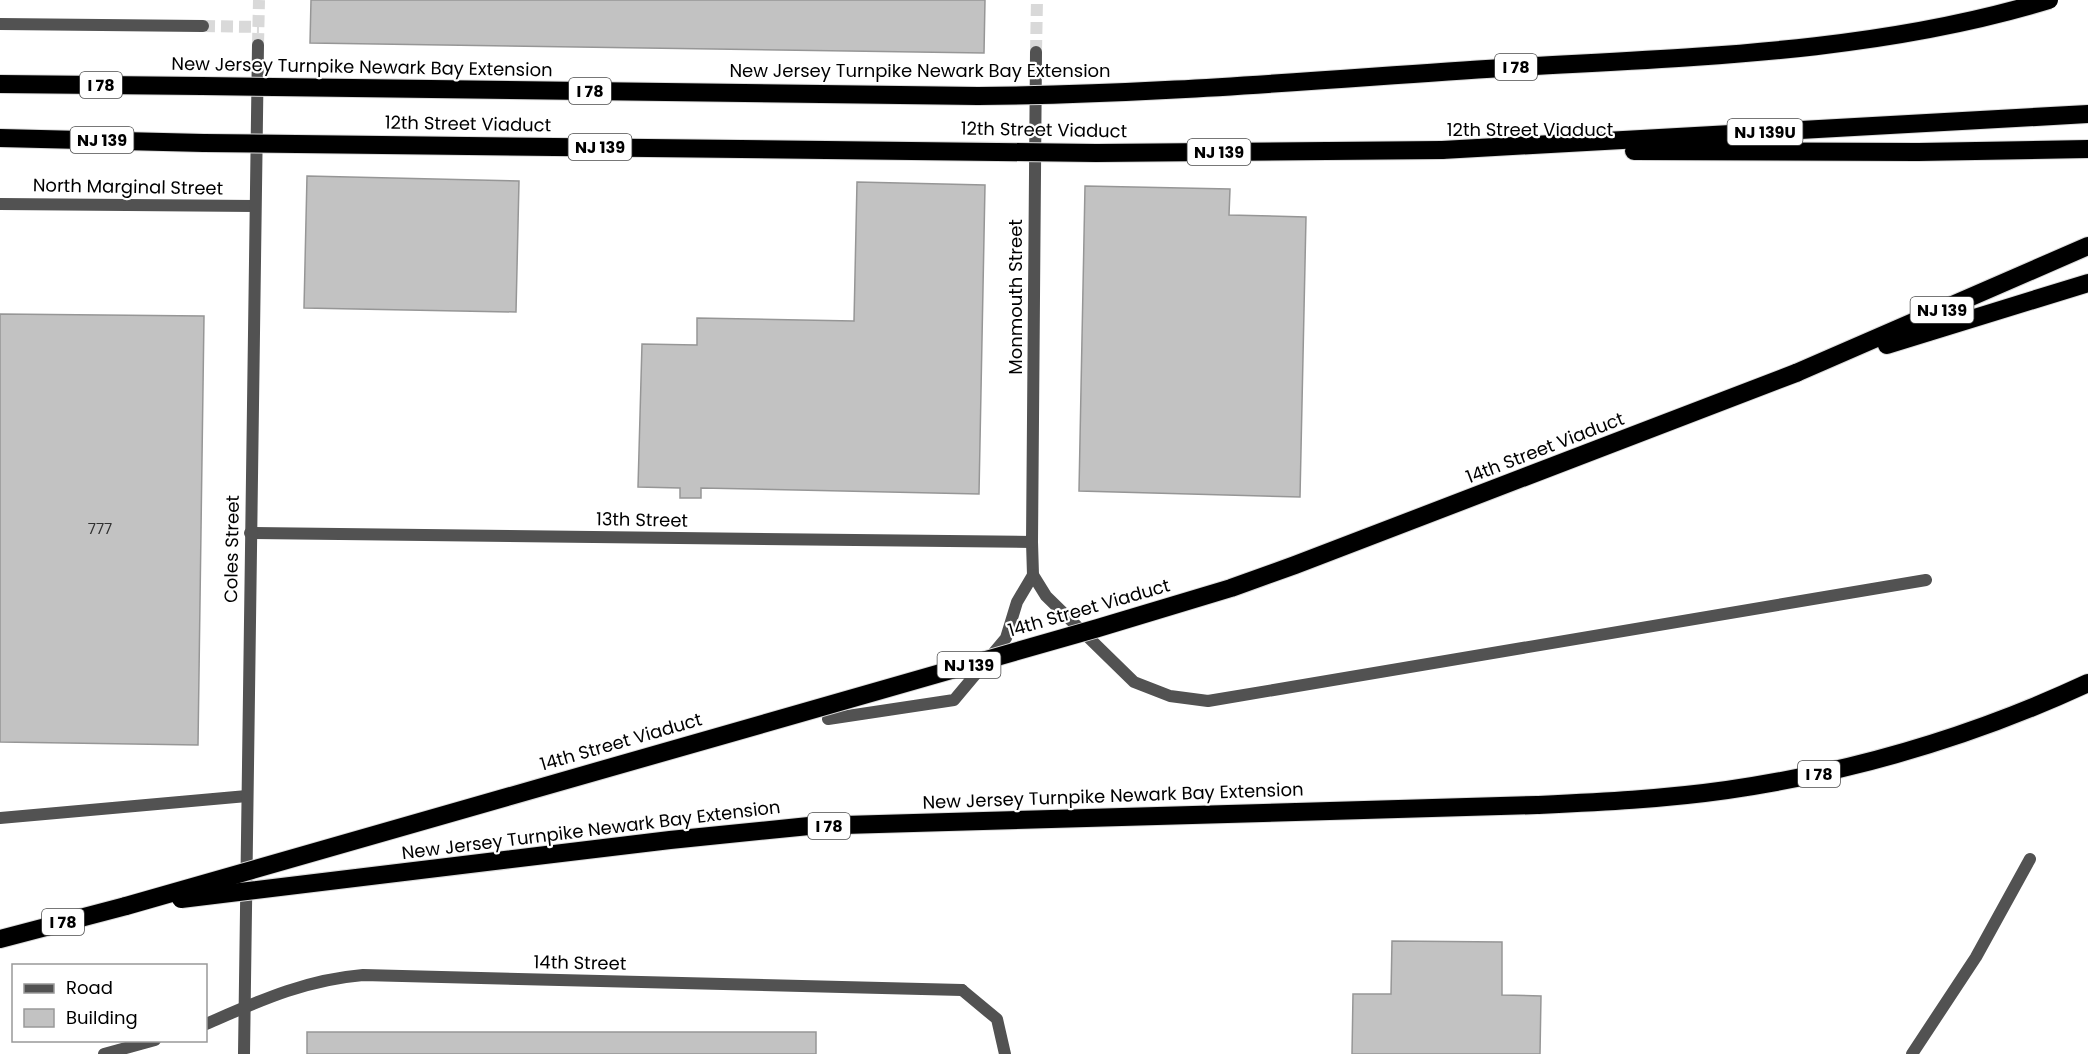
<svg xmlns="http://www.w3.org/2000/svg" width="2088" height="1054" font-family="Poppins,sans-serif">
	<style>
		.building { fill: #c2c2c2; stroke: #969696; stroke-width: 1.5 }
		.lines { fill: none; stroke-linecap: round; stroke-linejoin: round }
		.minor-tunnel { stroke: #d9d9d9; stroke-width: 12; stroke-dasharray: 12 6; stroke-linecap: butt }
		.motorway-casing { stroke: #dbdbdb; stroke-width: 20 }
		.service { stroke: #525252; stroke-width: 12 }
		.minor { stroke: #525252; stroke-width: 12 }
		.motorway { stroke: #000; stroke-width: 18 }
		.motorway-bridge-casing { stroke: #dbdbdb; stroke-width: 20; stroke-linecap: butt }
		.motorway-bridge { stroke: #000; stroke-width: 18 }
		.labels { text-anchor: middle; stroke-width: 4.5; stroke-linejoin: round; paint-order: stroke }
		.number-label { font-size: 15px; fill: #303030 }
		.shield { fill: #fff; stroke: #4c4c4c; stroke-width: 1.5 }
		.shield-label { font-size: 16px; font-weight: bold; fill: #000 }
		.street-label { font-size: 18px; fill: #000; stroke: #fff }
	</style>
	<rect width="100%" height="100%" fill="#fff"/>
	<!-- building -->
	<g class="building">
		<path d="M311,0H985L984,53L310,43Z"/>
		<path d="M307,176L519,181L516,312L304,308Z"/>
		<path d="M857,182L985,185L979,494L701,488V498H680V488L638,487L642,344L697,345V318L854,321Z"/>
		<path d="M1085,186L1230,189L1229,215L1306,217L1300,497L1079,491Z"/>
		<path d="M0,314L204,316L198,745L0,742Z"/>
		<path d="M1392,941L1502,942V995L1541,996L1540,1054H1352L1353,994H1391Z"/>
		<rect x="307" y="1032" width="509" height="22"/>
	</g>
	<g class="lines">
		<!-- minor-tunnel -->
		<g class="minor-tunnel">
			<path d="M203,26L259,27"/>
			<path d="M258,45L259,0"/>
			<path d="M1036,52L1037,0"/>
		</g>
		<defs>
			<g id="motorway">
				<path d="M0,84L202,86"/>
				<path d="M0,138L204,143"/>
				<path d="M1442,150L2088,114"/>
				<path d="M1634,151L1918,152L2088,149"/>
				<path d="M1887,345L2088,283"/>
				<path d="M1796,373L2088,246"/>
				<path d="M1537,805C1600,802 1664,799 1727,790C1852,772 1974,736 2088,683"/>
				<path d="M0,939L126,906"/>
			</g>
		</defs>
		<!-- motorway casing -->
		<use href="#motorway" class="motorway-casing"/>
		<!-- service -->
		<g class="service">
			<path d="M1032,542L1033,575L1046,596L1134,682L1170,696L1208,701L1926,580"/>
			<path d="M828,719L954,700L1006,638L1017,602L1033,575"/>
			<path d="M0,818L247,796"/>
			<path d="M962,990L997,1019L1005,1054"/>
			<path d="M1912,1054L1976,957L2030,859"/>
		</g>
		<!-- minor -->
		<g class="minor">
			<path d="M0,24L203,26"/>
			<path d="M0,204L255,206"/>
			<path d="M250,533L1032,542L1036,52"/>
			<path d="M206,1024C259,1001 304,980 363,975L962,990"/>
			<path d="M104,1054L155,1040"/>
			<path d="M244,1054L258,45"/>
		</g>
		<!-- motorway -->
		<use href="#motorway" class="motorway"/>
		<defs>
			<g id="motorway-bridge">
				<path d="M202,86L978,96C1153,95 1328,79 1502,68C1686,57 1872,54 2049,0"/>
				<path d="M204,143L1096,153L1442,150"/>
				<path d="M181,899L670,840L809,826L1537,805"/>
				<path d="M126,906L1098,628L1231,588L1295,565L1796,373"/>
			</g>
		</defs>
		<!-- motorway-bridge casing -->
		<use href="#motorway-bridge" class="motorway-bridge-casing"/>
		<!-- motorway-bridge -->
		<use href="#motorway-bridge" class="motorway-bridge"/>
	</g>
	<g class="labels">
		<!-- number labels -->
		<g class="number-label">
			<text x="100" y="534">777</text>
		</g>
		<!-- shield labels -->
		<g class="shield">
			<rect x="1495" y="54" width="42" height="26" rx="4.5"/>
			<rect x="80" y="72" width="42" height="26" rx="4.5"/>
			<rect x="569" y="78" width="42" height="26" rx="4.5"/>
			<rect x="1727.5" y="119" width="75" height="26" rx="4.5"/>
			<rect x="70.5" y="127" width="63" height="26" rx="4.5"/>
			<rect x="568.5" y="134" width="63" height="26" rx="4.5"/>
			<rect x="1187.5" y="139" width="63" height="26" rx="4.5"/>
			<rect x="1910.5" y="297" width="63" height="26" rx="4.5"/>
			<rect x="937.5" y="652" width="63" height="26" rx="4.5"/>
			<rect x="1798" y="761" width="42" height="26" rx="4.5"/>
			<rect x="808" y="813" width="42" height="26" rx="4.5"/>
			<rect x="42" y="909" width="42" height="26" rx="4.5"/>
		</g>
		<g class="shield-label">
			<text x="1516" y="73">I 78</text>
			<text x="101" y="91">I 78</text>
			<text x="590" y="97">I 78</text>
			<text x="1765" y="138">NJ 139U</text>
			<text x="102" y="146">NJ 139</text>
			<text x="600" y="153">NJ 139</text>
			<text x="1219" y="158">NJ 139</text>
			<text x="1942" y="316">NJ 139</text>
			<text x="969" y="671">NJ 139</text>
			<text x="1819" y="780">I 78</text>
			<text x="829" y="832">I 78</text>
			<text x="63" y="928">I 78</text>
		</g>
		<!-- street labels -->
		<g class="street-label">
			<text transform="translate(362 67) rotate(1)" y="6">New Jersey Turnpike Newark Bay Extension</text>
			<text x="920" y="77">New Jersey Turnpike Newark Bay Extension</text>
			<text transform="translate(468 124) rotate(1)" y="6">12th Street Viaduct</text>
			<text transform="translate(1044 130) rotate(1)" y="6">12th Street Viaduct</text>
			<text x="1530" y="136">12th Street Viaduct</text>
			<text transform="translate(128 187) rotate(1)" y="6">North Marginal Street</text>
			<text transform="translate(1016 297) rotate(-90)" y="6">Monmouth Street</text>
			<text transform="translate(1545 448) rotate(-21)" y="6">14th Street Viaduct</text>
			<text transform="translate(642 520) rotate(1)" y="6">13th Street</text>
			<text transform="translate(232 549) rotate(-89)" y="6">Coles Street</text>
			<text transform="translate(1089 608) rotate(-16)" y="6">14th Street Viaduct</text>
			<text transform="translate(621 742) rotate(-16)" y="6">14th Street Viaduct</text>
			<text transform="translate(1113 796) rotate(-2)" y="6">New Jersey Turnpike Newark Bay Extension</text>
			<text transform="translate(591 830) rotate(-7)" y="6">New Jersey Turnpike Newark Bay Extension</text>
			<text transform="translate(580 963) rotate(1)" y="6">14th Street</text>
		</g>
	</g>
	<!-- legend -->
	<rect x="12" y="964" width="195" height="78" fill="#ffffff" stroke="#999999" stroke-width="1.5"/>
	<rect x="24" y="984" width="30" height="9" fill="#525252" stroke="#999999" stroke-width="1.5"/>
	<text x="66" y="994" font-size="18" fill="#000000">Road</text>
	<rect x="24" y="1009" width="30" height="18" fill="#c2c2c2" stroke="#999999" stroke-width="1.5"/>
	<text x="66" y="1024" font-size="18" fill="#000000">Building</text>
</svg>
